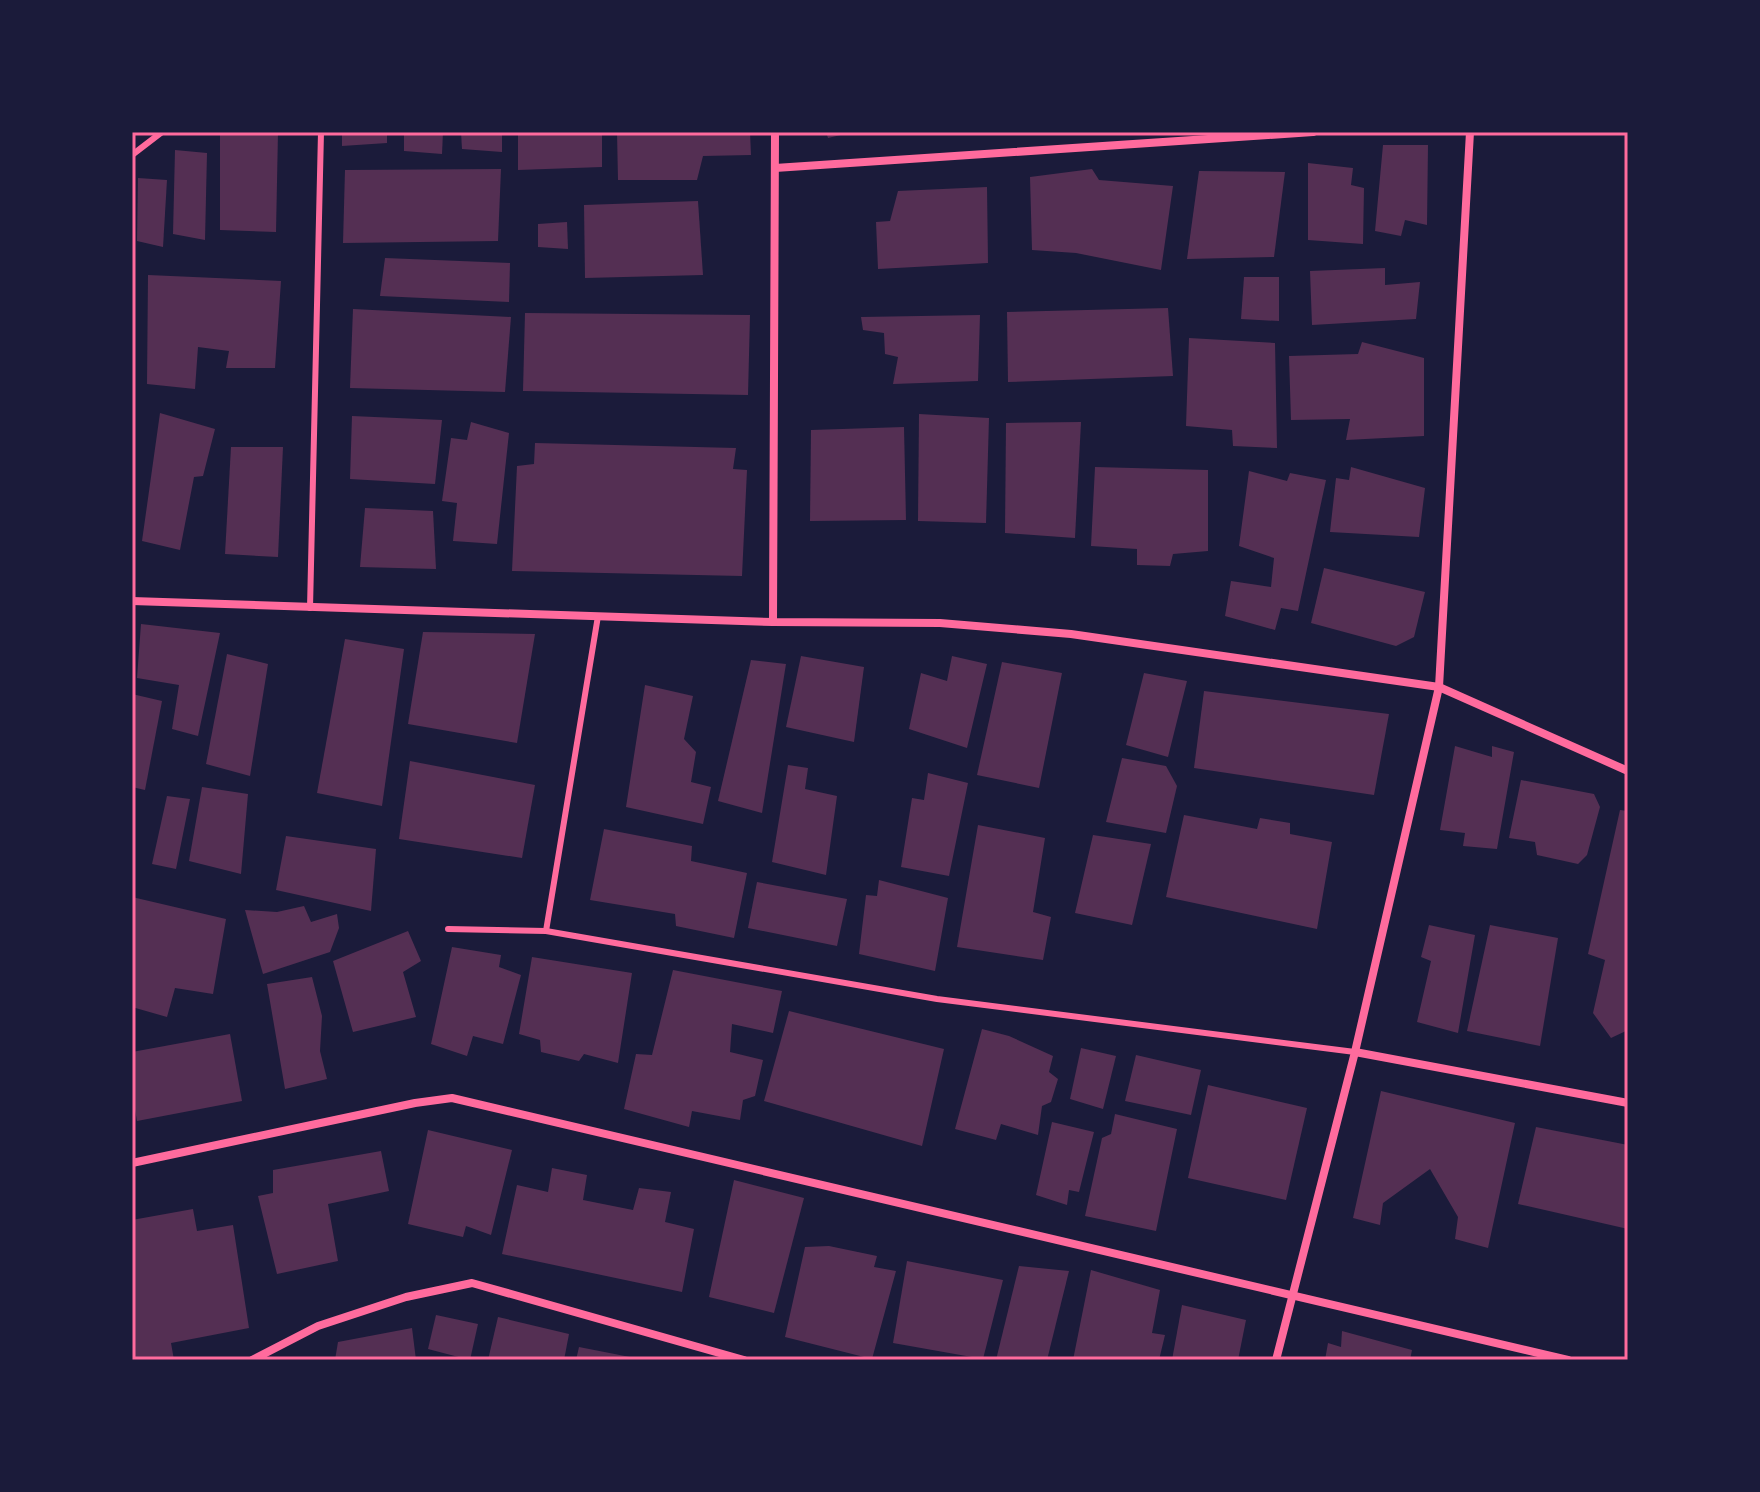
<svg xmlns="http://www.w3.org/2000/svg" width="1760" height="1492" font-family="'Varela Round',sans-serif">
	<style>
		.building { fill: #542f53 }
		.lines { fill: none; stroke-linecap: round; stroke-linejoin: round }
		.service { stroke: #ff6b9d; stroke-width: 6 }
		.minor { stroke: #ff6b9d; stroke-width: 8 }
		.neatline { fill: none; stroke: #ff6b9d; stroke-width: 3 }
	</style>
	<rect width="100%" height="100%" fill="#1b1b3a"/>
	<!-- building -->
	<g class="building">
		<path d="M220,132H278L276,232L220,230Z"/>
		<path d="M342,132H387V143L342,146Z"/>
		<path d="M404,132H443L442,154L404,151Z"/>
		<path d="M461,132H502V152L462,149Z"/>
		<path d="M518,132H602V167L518,170Z"/>
		<path d="M617,132H750L751,155L703,156L697,180H618Z"/>
		<path d="M826,132H849V133L828,138Z"/>
		<path d="M1383,145H1428L1427,225L1405,220L1401,236L1375,231Z"/>
		<path d="M175,150L207,153L205,240L173,234Z"/>
		<path d="M1308,163L1353,168L1351,185L1364,188L1363,244L1308,240Z"/>
		<path d="M501,169L498,241L343,243L345,170Z"/>
		<path d="M1092,169L1099,180L1173,186L1161,270L1076,253L1032,250L1030,177Z"/>
		<path d="M1199,171L1285,172L1274,257L1187,259Z"/>
		<path d="M138,178L167,180L163,247L137,241Z"/>
		<path d="M987,187L988,263L878,269L876,222L890,221L898,191Z"/>
		<path d="M698,201L703,275L585,278L584,205Z"/>
		<path d="M567,222L568,249L538,247V224Z"/>
		<path d="M385,258L510,263L509,302L380,296Z"/>
		<path d="M1385,268V285L1420,282L1416,319L1312,325L1310,271Z"/>
		<path d="M148,275L281,281L275,368H226L229,351L198,347L195,389L147,384Z"/>
		<path d="M1244,277H1279V321L1241,319Z"/>
		<path d="M1168,308L1173,376L1008,382L1007,312Z"/>
		<path d="M353,309L511,317L505,392L350,388Z"/>
		<path d="M525,313L750,315L748,395L523,391Z"/>
		<path d="M980,315L978,381L893,384L898,357L885,354L884,333L863,330L861,317Z"/>
		<path d="M1189,338L1275,343L1277,448L1233,446L1232,430L1186,426Z"/>
		<path d="M1362,342L1424,358V436L1346,440L1350,419L1291,420L1289,356L1358,354Z"/>
		<path d="M160,413L215,429L203,476L194,477L180,550L142,541Z"/>
		<path d="M919,414L989,418L986,523L918,521Z"/>
		<path d="M352,416L442,420L435,484L350,479Z"/>
		<path d="M471,422L509,433L497,544L453,541L457,503L442,501L451,438L467,440Z"/>
		<path d="M1081,422L1075,538L1005,533L1006,423Z"/>
		<rect x="132" y="424" width="3" height="24"/>
		<path d="M904,427L906,520L810,521L811,430Z"/>
		<path d="M535,443L736,448L733,469L747,470L742,576L512,571L517,466L534,464Z"/>
		<path d="M231,447H283L278,557L225,554Z"/>
		<path d="M1095,467L1208,470V551L1173,554L1170,566L1137,565V549L1091,546Z"/>
		<path d="M1351,467L1425,488L1419,537L1330,532L1336,478L1349,480Z"/>
		<path d="M1249,471L1287,481L1290,473L1326,480L1298,611L1281,608L1275,630L1225,616L1231,581L1271,587L1274,558L1239,546Z"/>
		<path d="M365,508L433,511L436,569L360,567Z"/>
		<path d="M1324,568L1425,592L1414,637L1396,646L1311,623Z"/>
		<path d="M141,624L220,633L198,736L172,729L179,685L137,678Z"/>
		<path d="M423,632L535,634L517,743L408,724Z"/>
		<path d="M345,639L404,649L382,806L317,793Z"/>
		<path d="M227,654L268,664L250,776L206,764Z"/>
		<path d="M801,656L864,667L854,742L786,727Z"/>
		<path d="M952,656L987,664L967,748L909,729L921,673L947,681Z"/>
		<path d="M751,660L786,664L762,813L718,801Z"/>
		<path d="M1002,662L1062,673L1039,788L977,775Z"/>
		<path d="M1144,673L1187,681L1168,757L1126,745Z"/>
		<path d="M645,685L693,696L684,739L696,752L691,782L711,787L703,824L626,807Z"/>
		<path d="M1204,691L1389,714L1374,795L1194,768Z"/>
		<path d="M132,694L162,701L145,790L132,787Z"/>
		<path d="M1455,746L1492,757V746L1514,752L1497,849L1463,846L1465,833L1440,830Z"/>
		<path d="M1122,758L1166,766L1177,786L1166,833L1106,822Z"/>
		<path d="M410,761L535,785L522,858L399,839Z"/>
		<path d="M788,765L808,768L805,789L837,796L826,875L772,862Z"/>
		<path d="M928,773L968,783L949,876L901,867L912,798L924,800Z"/>
		<path d="M1521,780L1594,794L1600,807L1587,855L1578,864L1537,855L1535,842L1509,838Z"/>
		<path d="M202,787L248,794L241,874L189,861Z"/>
		<path d="M167,796L190,799L176,869L152,864Z"/>
		<path d="M1620,810L1628,811V1030L1611,1038L1593,1013L1605,960L1588,954Z"/>
		<path d="M1184,815L1257,829L1260,818L1290,823V834L1332,842L1317,929L1166,897Z"/>
		<path d="M978,825L1045,838L1033,912L1051,917L1043,960L957,947Z"/>
		<path d="M604,829L692,846L691,861L747,873L734,938L676,926L675,914L590,900Z"/>
		<path d="M1093,835L1151,844L1132,925L1075,913Z"/>
		<path d="M286,836L376,849L371,911L276,890Z"/>
		<path d="M879,880L948,898L935,971L859,954L866,895L877,896Z"/>
		<path d="M757,882L847,899L837,946L748,928Z"/>
		<path d="M132,897L226,919L213,994L175,988L167,1017L132,1007Z"/>
		<path d="M304,906L311,922L337,914L339,928L330,952L263,974L245,910L277,912Z"/>
		<path d="M1429,925L1475,935L1458,1033L1417,1022L1431,961L1421,957Z"/>
		<path d="M1490,925L1558,938L1540,1046L1467,1031Z"/>
		<path d="M408,931L421,961L403,972L416,1017L353,1032L333,961Z"/>
		<path d="M452,947L501,955L499,967L521,975L503,1044L473,1036L467,1056L431,1044Z"/>
		<path d="M532,957L632,973L618,1063L584,1054L579,1061L541,1052L540,1040L519,1034Z"/>
		<path d="M673,970L782,991L773,1033L732,1024L730,1052L763,1060L755,1096L743,1100L740,1120L692,1111L689,1127L624,1109L636,1054L652,1055Z"/>
		<path d="M312,977L322,1016L320,1051L327,1079L285,1089L267,984Z"/>
		<path d="M789,1011L944,1049L922,1146L764,1101Z"/>
		<path d="M982,1029L1009,1036L1053,1056L1049,1072L1058,1079L1051,1102L1042,1106L1038,1135L1001,1124L996,1140L955,1129Z"/>
		<path d="M230,1034L242,1101L137,1121L132,1092V1052Z"/>
		<path d="M1081,1048L1116,1056L1103,1109L1070,1099Z"/>
		<path d="M1136,1055L1201,1070L1191,1115L1125,1101Z"/>
		<path d="M1208,1085L1307,1108L1286,1200L1188,1178Z"/>
		<path d="M1381,1091L1515,1123L1488,1248L1455,1239L1458,1217L1430,1169L1383,1203L1380,1225L1353,1218Z"/>
		<path d="M1115,1114L1177,1129L1156,1231L1085,1216L1102,1138L1111,1134Z"/>
		<path d="M1052,1122L1094,1132L1079,1192L1069,1190L1067,1205L1036,1195Z"/>
		<path d="M1536,1127L1628,1145V1229L1518,1204Z"/>
		<path d="M428,1130L512,1150L491,1235L466,1226L463,1237L408,1224Z"/>
		<path d="M381,1151L389,1191L328,1204L338,1261L277,1274L258,1196L273,1193V1170Z"/>
		<path d="M552,1168L587,1175L583,1200L633,1210L639,1188L671,1192L665,1222L694,1229L682,1292L502,1254L517,1185L548,1192Z"/>
		<path d="M734,1180L804,1198L774,1313L709,1297Z"/>
		<path d="M193,1209L197,1231L233,1225L249,1328L171,1343L174,1360H132V1220Z"/>
		<path d="M829,1246L877,1256L874,1267L896,1271L872,1359L785,1337L805,1247Z"/>
		<path d="M907,1261L1003,1280L983,1359L893,1343Z"/>
		<path d="M1019,1266L1069,1271L1047,1360H996Z"/>
		<path d="M1091,1270L1160,1290L1152,1333L1165,1335L1159,1360H1073Z"/>
		<path d="M1182,1305L1246,1320L1238,1360H1172Z"/>
		<path d="M436,1315L478,1324L470,1360L428,1349Z"/>
		<path d="M498,1317L569,1334L564,1360H488Z"/>
		<path d="M412,1328L416,1360H335L338,1342Z"/>
		<path d="M1342,1331L1412,1350L1410,1360H1325L1328,1343L1341,1347Z"/>
		<path d="M579,1347L640,1359L639,1360H576Z"/>
	</g>
	<g class="lines">
		<!-- service -->
		<g class="service">
			<path d="M132,155L162,132"/>
			<path d="M310,608L321,132"/>
			<path d="M448,929L546,931L937,999L1355,1052"/>
			<path d="M546,931L598,616"/>
		</g>
		<!-- minor -->
		<g class="minor">
			<path d="M775,168L1313,132"/>
			<path d="M132,601L773,622L940,623L1071,634L1439,687L1628,771"/>
			<path d="M773,622L775,132"/>
			<path d="M1355,1052L1628,1103"/>
			<path d="M132,1163L415,1103L452,1098L1568,1360"/>
			<path d="M252,1360L318,1326L406,1297L472,1283L744,1360"/>
			<path d="M1276,1360L1355,1052L1439,687L1470,132"/>
		</g>
	</g>
	<!-- border -->
	<rect width="1760" height="1492" fill="none" stroke="#1b1b3a" stroke-width="268"/>
	<rect x="134" y="134" width="1492" height="1224" class="neatline"/>
</svg>
